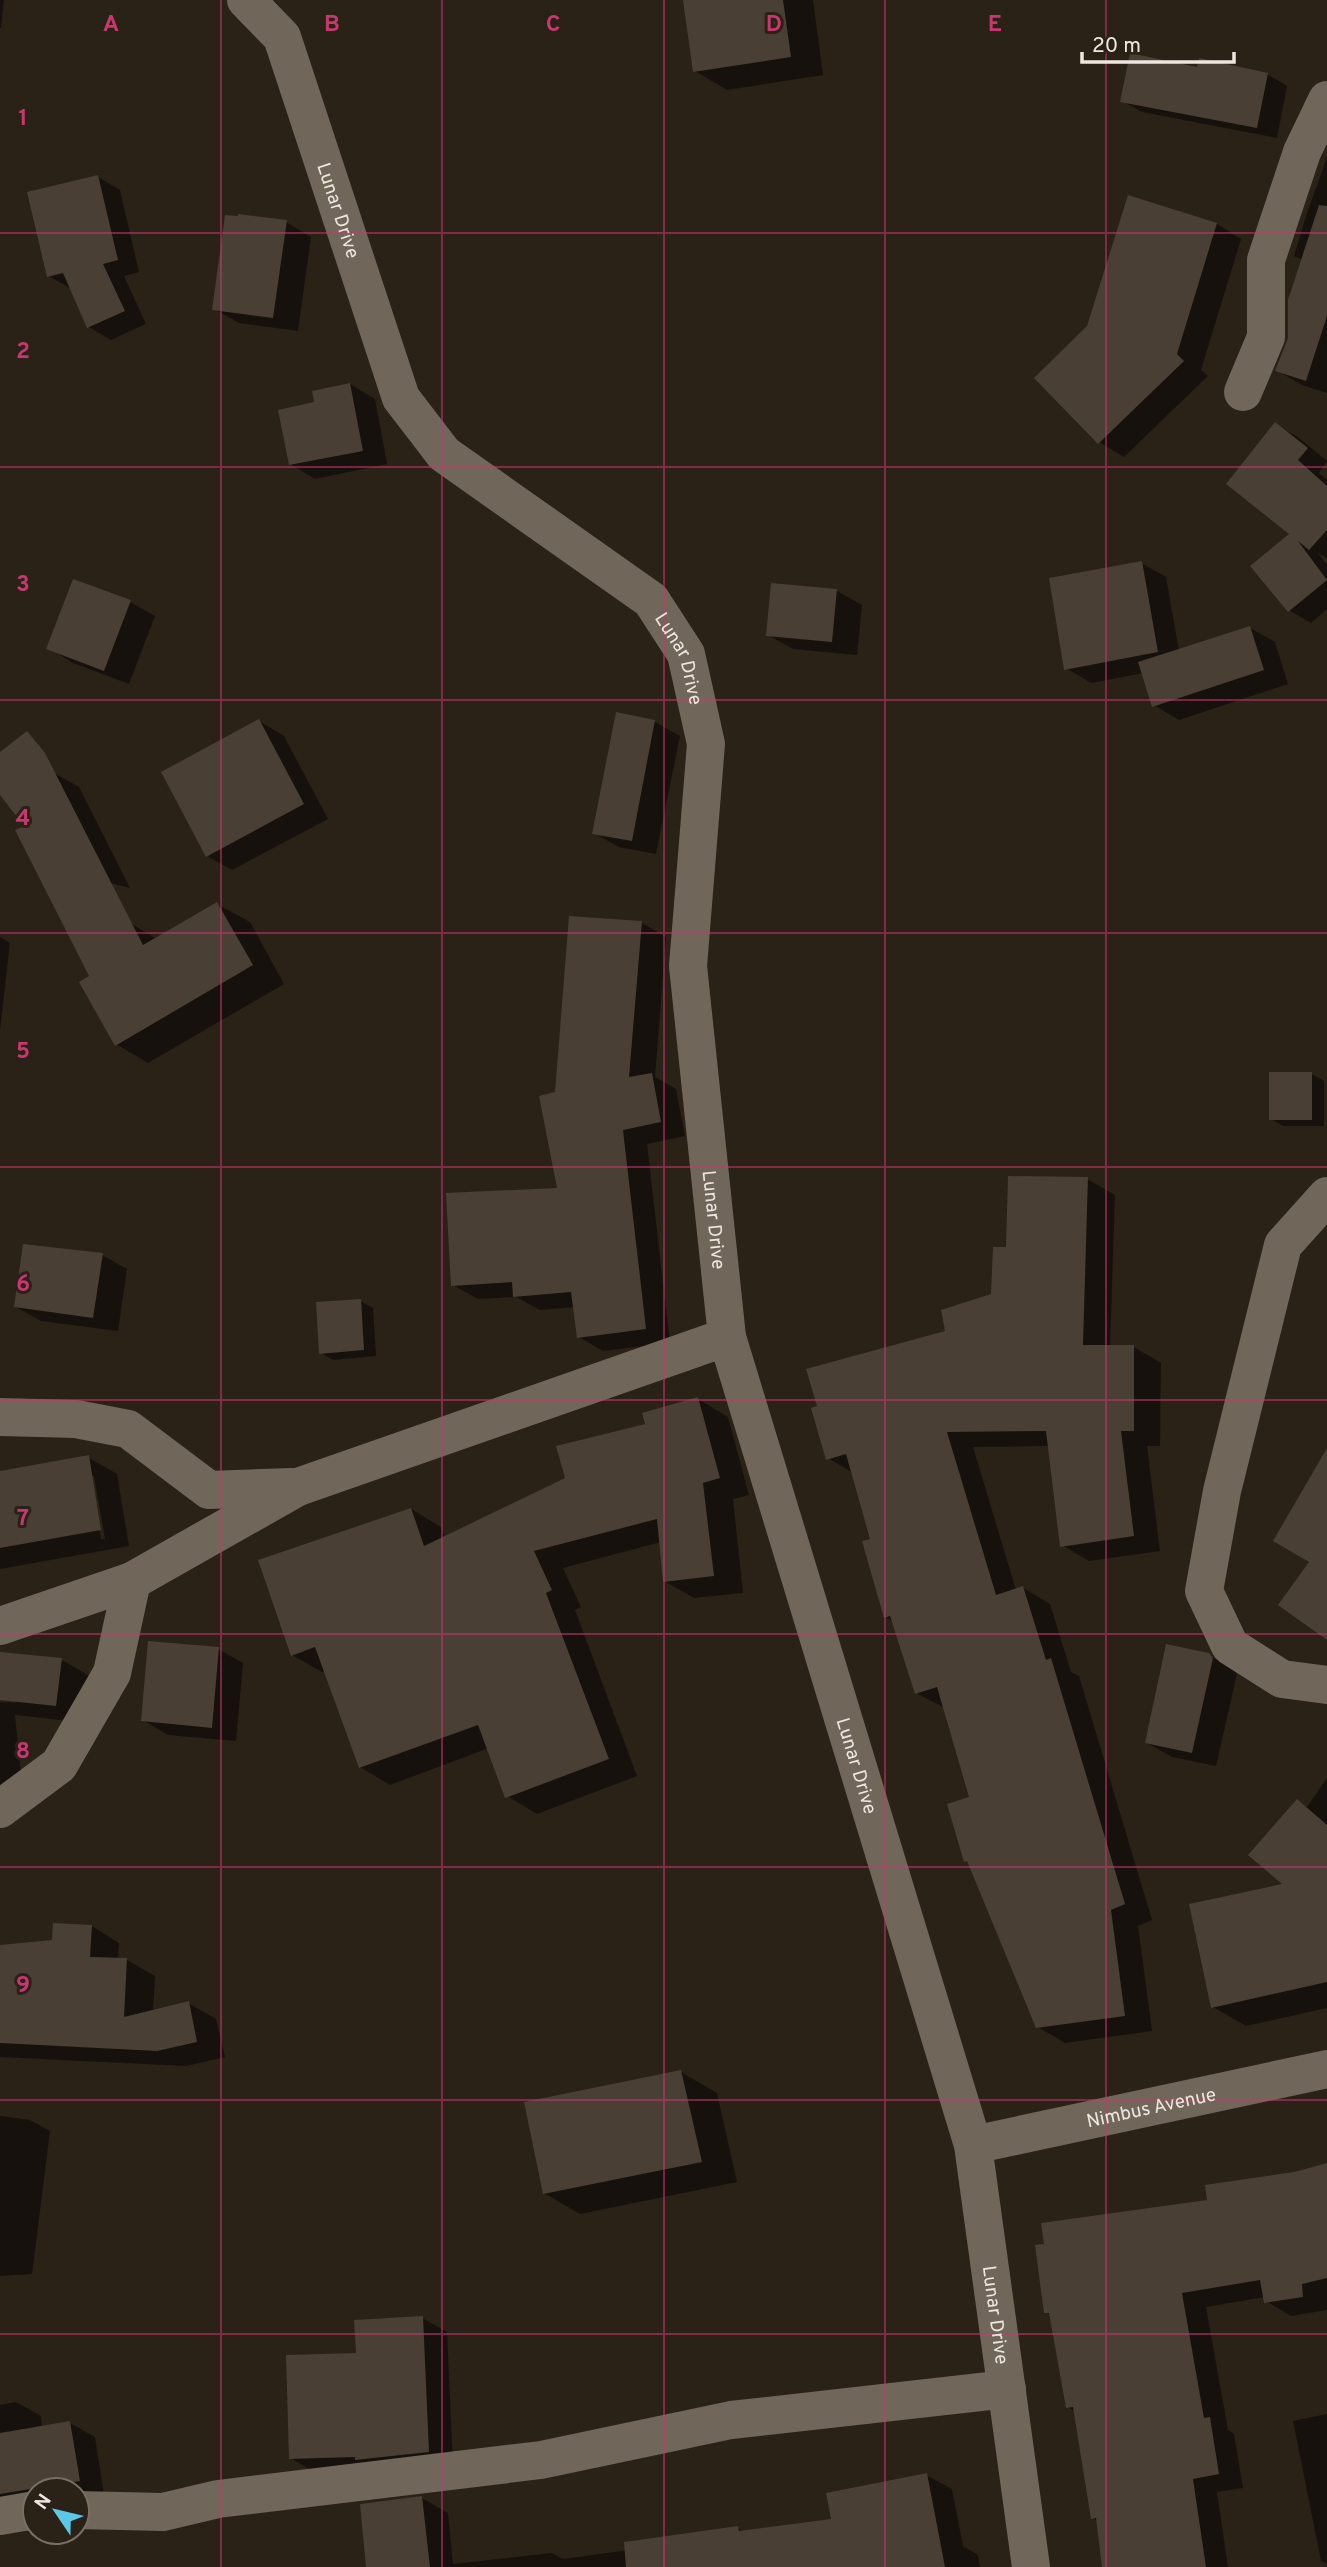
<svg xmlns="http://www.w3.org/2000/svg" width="1327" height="2567" font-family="Overpass,sans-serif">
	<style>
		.shadow { fill: #0007; fill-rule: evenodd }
		.building { fill: #493f34 }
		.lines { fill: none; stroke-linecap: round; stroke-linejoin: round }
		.minor { stroke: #71665a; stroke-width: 38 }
		.grid { fill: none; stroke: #c8376f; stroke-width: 2; stroke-opacity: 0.55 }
		.labels { text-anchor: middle; stroke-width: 6; stroke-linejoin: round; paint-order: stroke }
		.street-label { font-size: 19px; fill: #ede7e0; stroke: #2a2117 }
		.grid-label { font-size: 23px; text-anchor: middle; font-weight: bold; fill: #c8376f; stroke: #2a2117; stroke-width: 6; stroke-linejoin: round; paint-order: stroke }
	</style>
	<rect width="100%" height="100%" fill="#2a2117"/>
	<!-- shadow -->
	<g class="shadow">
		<path d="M0,0H4L1,28H0Z"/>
		<path d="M685,0H813L823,75L727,90L695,71Z"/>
		<path d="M1199,69L1267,74L1287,86L1277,138L1142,112L1122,101Z"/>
		<path d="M1327,157V393L1302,385L1278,371L1290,338L1303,260L1294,256L1306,216Z"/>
		<path d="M98,177L120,190L139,272L124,276L146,324L111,340L89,327L71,289L49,276Z"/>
		<path d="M286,222L311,237L298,331L239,323L214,309Z"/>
		<path d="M1217,224L1241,239L1201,370L1208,376L1124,457L1099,442L1089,327Z"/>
		<path d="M350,384L375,399L387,464L315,479L290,464Z"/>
		<path d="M1276,425L1298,437L1327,461L1319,473L1327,480V558L1318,553L1327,565V609L1311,623L1289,610L1292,534Z"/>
		<path d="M1141,563L1166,577L1179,651L1250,628L1275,642L1288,684L1179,720L1154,705L1144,673L1091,683L1066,668Z"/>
		<path d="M773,585L837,591L862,605L857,655L793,649L768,635Z"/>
		<path d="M130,602L155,616L129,684L73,663L49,648Z"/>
		<path d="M617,714L655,722L680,736L656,854L619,847L594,833Z"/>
		<path d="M259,721L284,736L328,819L232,870L207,856Z"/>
		<path d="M54,773L79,787L130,888L55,869L27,826Z"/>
		<path d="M217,904L250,922L284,984L148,1063L116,1044L130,923L157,939Z"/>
		<path d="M642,923L666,937L655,1077L676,1089L685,1136L647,1144L670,1343L603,1351L579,1337L575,1307L540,1310L516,1297L478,1299L453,1285L559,1190Z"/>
		<path d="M0,937L10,943L0,1030Z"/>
		<path d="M1312,1074L1324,1081V1126H1283L1271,1119Z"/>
		<path d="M1087,1179L1115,1195L1110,1347H1134L1161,1363L1160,1446H1147L1160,1551L1089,1561L1062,1545L1049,1446L973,1447L1016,1590L1023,1588L1050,1604L1071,1672L1079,1676L1152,1920L1138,1926L1152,2031L1065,2043L1038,2027L970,1863L966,1861L972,1799L945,1708L916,1693L893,1621L885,1617L872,1540L853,1473L828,1458L947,1333L993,1296L1007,1249Z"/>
		<path d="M102,1255L127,1269L118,1331L41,1321L16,1307Z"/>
		<path d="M360,1301L373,1308L376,1356L333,1360L321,1353Z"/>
		<path d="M698,1399L728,1417L749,1495L733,1499L743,1593L694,1598L664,1581L661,1542L563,1568L581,1607L575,1610L637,1776L537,1814L507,1796L489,1748L390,1785L360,1767L326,1671L322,1672L292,1655L411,1509L441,1527L445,1538L567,1479L647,1425Z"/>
		<path d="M89,1458L117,1474L129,1546L0,1569V1472ZM90,1476H94L105,1539H101Z"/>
		<path d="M218,1649L243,1663L236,1741L168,1735L143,1720Z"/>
		<path d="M0,1654L62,1660L93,1678L87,1723L15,1715L24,1804L0,1810V1702L16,1703L12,1699L0,1698Z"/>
		<path d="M1209,1655L1234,1670L1237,1674L1216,1766L1172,1757L1147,1743Z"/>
		<path d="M1327,1778V2008L1246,2026L1213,2007L1286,1885L1297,1801L1307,1807Z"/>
		<path d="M92,1926L119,1943L118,1960H127L155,1976L153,2012L188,2003L216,2019L225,2057L186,2066L0,2057V1947L54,1942Z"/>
		<path d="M681,2072L717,2093L737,2182L580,2214L544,2193Z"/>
		<path d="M0,2116L30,2120L50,2131L32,2274L0,2276Z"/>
		<path d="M1327,2165V2310L1291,2316L1266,2301L1265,2297L1206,2307L1228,2430L1234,2434L1243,2488L1217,2492L1228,2567H1104L1098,2521L1093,2518L1076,2412L1068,2407L1052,2316L1046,2312L1209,2202Z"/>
		<path d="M422,2318L447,2332L453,2465L315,2472L290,2458L358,2355Z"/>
		<path d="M16,2402L41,2416L42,2428L70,2423L95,2437L104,2495L77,2499V2490H35V2506L0,2514V2405Z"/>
		<path d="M1327,2414V2564L1321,2561L1293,2421Z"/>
		<path d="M926,2475L952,2489L963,2546L978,2555L980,2567H368L422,2498L448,2513L453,2564L552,2553L563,2559L680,2543L738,2528L744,2532L833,2520Z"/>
	</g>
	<!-- building -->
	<g class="building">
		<path d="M683,0H783L791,57L693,72Z"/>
		<path d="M1130,53L1197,67L1199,58L1268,73L1257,128L1120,102Z"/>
		<path d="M98,175L118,260L103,264L125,311L87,328L63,273L47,277L27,192Z"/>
		<path d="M1128,195L1217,223L1177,354L1184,361L1098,444L1034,378L1087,326Z"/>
		<path d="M1319,205L1327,206V316L1306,381L1275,371L1288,338V300Z"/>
		<path d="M238,214L287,220L273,318L212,310L225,215L238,216Z"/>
		<path d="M350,383L363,451L289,465L278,410L314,402L312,391Z"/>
		<path d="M1275,422L1308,448L1298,460L1327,486V530L1309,550L1298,541L1327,580L1288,612L1250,566L1289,534L1226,484Z"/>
		<path d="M1142,561L1158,652L1064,670L1049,578Z"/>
		<path d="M73,579L131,600L104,671L46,649Z"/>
		<path d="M771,583L837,589L832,642L766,636Z"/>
		<path d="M1250,626L1264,670L1152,707L1138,662Z"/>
		<path d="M616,712L655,720L632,841L592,834Z"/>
		<path d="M259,719L304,804L206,857L161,772Z"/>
		<path d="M27,731L45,753L143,945L217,902L253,965L115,1046L79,982L89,976L15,830L24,826L0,795V752Z"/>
		<path d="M569,916L642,921L629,1077L652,1073L661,1122L623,1130L646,1329L577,1338L571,1292L513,1297L512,1282L451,1286L446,1193L557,1188L539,1096L555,1092Z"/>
		<rect x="1269" y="1072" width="43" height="48"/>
		<path d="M1008,1176L1088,1177L1083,1345H1134V1431H1121L1134,1536L1060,1547L1046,1431L947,1432L996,1595L1023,1586L1046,1660L1051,1658L1125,1904L1111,1910L1125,2016L1036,2028L967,1861L964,1862L947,1804L969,1797L937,1687L915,1694L890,1616L884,1618L862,1541L870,1539L846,1454L826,1460L811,1408L817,1406L806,1369L945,1331L941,1310L991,1294L993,1247H1006Z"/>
		<path d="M23,1244L103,1253L93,1318L14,1307Z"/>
		<path d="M361,1299L364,1350L319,1354L316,1302Z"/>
		<path d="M698,1397L720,1478L703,1483L714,1576L663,1582L657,1519L534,1551L552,1590L546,1593L609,1759L505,1798L478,1725L359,1768L315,1647L291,1656L258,1560L411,1508L424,1546L565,1478L556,1446L645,1424L642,1413Z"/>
		<path d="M1327,1448V1640L1278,1605L1309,1562L1273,1541Z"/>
		<path d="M89,1455L101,1530L0,1548V1471Z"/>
		<path d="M148,1641L219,1647L212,1728L141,1721Z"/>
		<path d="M1166,1644L1209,1653L1213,1658L1192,1753L1145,1743Z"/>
		<path d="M0,1652L62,1658L56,1706L0,1700Z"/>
		<path d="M1297,1799L1327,1825V1982L1211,2008L1189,1904L1282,1884L1248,1855Z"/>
		<path d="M53,1923L92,1925L90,1957L127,1958L124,2017L189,2001L197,2042L157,2051L0,2043V1945L52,1940Z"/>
		<path d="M681,2070L702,2162L543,2194L524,2102Z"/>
		<path d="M1327,2163V2278L1302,2284L1303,2297L1264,2303L1260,2280L1182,2293L1204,2418L1210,2417L1219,2474L1193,2479L1206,2567H1102L1096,2518L1091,2519L1073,2407L1066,2408L1049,2313H1044L1035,2245L1044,2244L1041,2223L1207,2200L1205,2185L1294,2172Z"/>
		<path d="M423,2316L429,2452L355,2460V2457L289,2459L286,2355L356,2353L354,2320Z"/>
		<path d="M70,2421L80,2481L0,2494V2433Z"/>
		<path d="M927,2473L945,2567H626L624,2542L738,2526L739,2531L831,2519L826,2493Z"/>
		<path d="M422,2496L430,2567H366L360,2504Z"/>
	</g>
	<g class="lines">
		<!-- minor -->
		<g class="minor">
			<path id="s1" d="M246,0L282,37L401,398L444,454L651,600L686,654L706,744L688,966L727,1337L973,2145L1031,2567"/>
			<path d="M1243,392L1266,337V260L1302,152L1327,100"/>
			<path d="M1327,1196L1283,1245L1222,1491L1204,1591L1230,1646L1282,1679L1327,1685"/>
			<path d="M0,1417L76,1419L128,1429L209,1490L292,1487"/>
			<path d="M0,1626L132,1581L298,1487L727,1337"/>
			<path d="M0,1809L59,1765L112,1673L132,1581"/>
			<path id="s2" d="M973,2145L1327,2069"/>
			<path d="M77,2510L163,2512L218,2499L541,2460L731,2420L1007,2389"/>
			<path d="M0,2516L35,2510"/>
		</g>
	</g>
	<!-- grid -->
	<path class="grid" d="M221,0V2567M442,0V2567M664,0V2567M885,0V2567M1106,0V2567M0,233H1327M0,467H1327M0,700H1327M0,933H1327M0,1167H1327M0,1400H1327M0,1634H1327M0,1867H1327M0,2100H1327M0,2334H1327"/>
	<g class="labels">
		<!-- street labels -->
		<g class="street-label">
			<text dy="7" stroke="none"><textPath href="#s1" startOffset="234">Lunar Drive</textPath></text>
			<text dy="7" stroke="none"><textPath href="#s1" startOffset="822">Lunar Drive</textPath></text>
			<text dy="7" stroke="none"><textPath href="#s1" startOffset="1390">Lunar Drive</textPath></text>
			<text dy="7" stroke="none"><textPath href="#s1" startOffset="1956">Lunar Drive</textPath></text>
			<text dy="7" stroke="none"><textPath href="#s2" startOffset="182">Nimbus Avenue</textPath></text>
			<text dy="7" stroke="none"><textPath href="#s1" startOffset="2524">Lunar Drive</textPath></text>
		</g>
	</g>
	<g class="grid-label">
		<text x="111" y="31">A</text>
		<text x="332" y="31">B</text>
		<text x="553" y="31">C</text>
		<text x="774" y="31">D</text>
		<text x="995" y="31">E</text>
		<text x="23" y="125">1</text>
		<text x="23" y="358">2</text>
		<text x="23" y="591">3</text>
		<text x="23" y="825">4</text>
		<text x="23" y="1058">5</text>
		<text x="23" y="1291">6</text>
		<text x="23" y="1525">7</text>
		<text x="23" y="1758">8</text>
		<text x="23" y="1992">9</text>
	</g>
	<!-- north arrow -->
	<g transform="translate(56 2511) rotate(305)"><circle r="33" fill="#2a2117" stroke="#787067" stroke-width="2"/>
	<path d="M0-5L12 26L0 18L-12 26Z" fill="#5bc8e7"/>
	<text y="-10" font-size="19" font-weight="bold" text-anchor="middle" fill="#ede7e0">N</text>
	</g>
	<!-- scale -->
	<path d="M1082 52v10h152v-10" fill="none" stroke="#ede7e0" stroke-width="3.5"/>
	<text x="1092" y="52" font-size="21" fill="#ede7e0" stroke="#2a2117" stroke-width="5" paint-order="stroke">20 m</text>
</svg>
